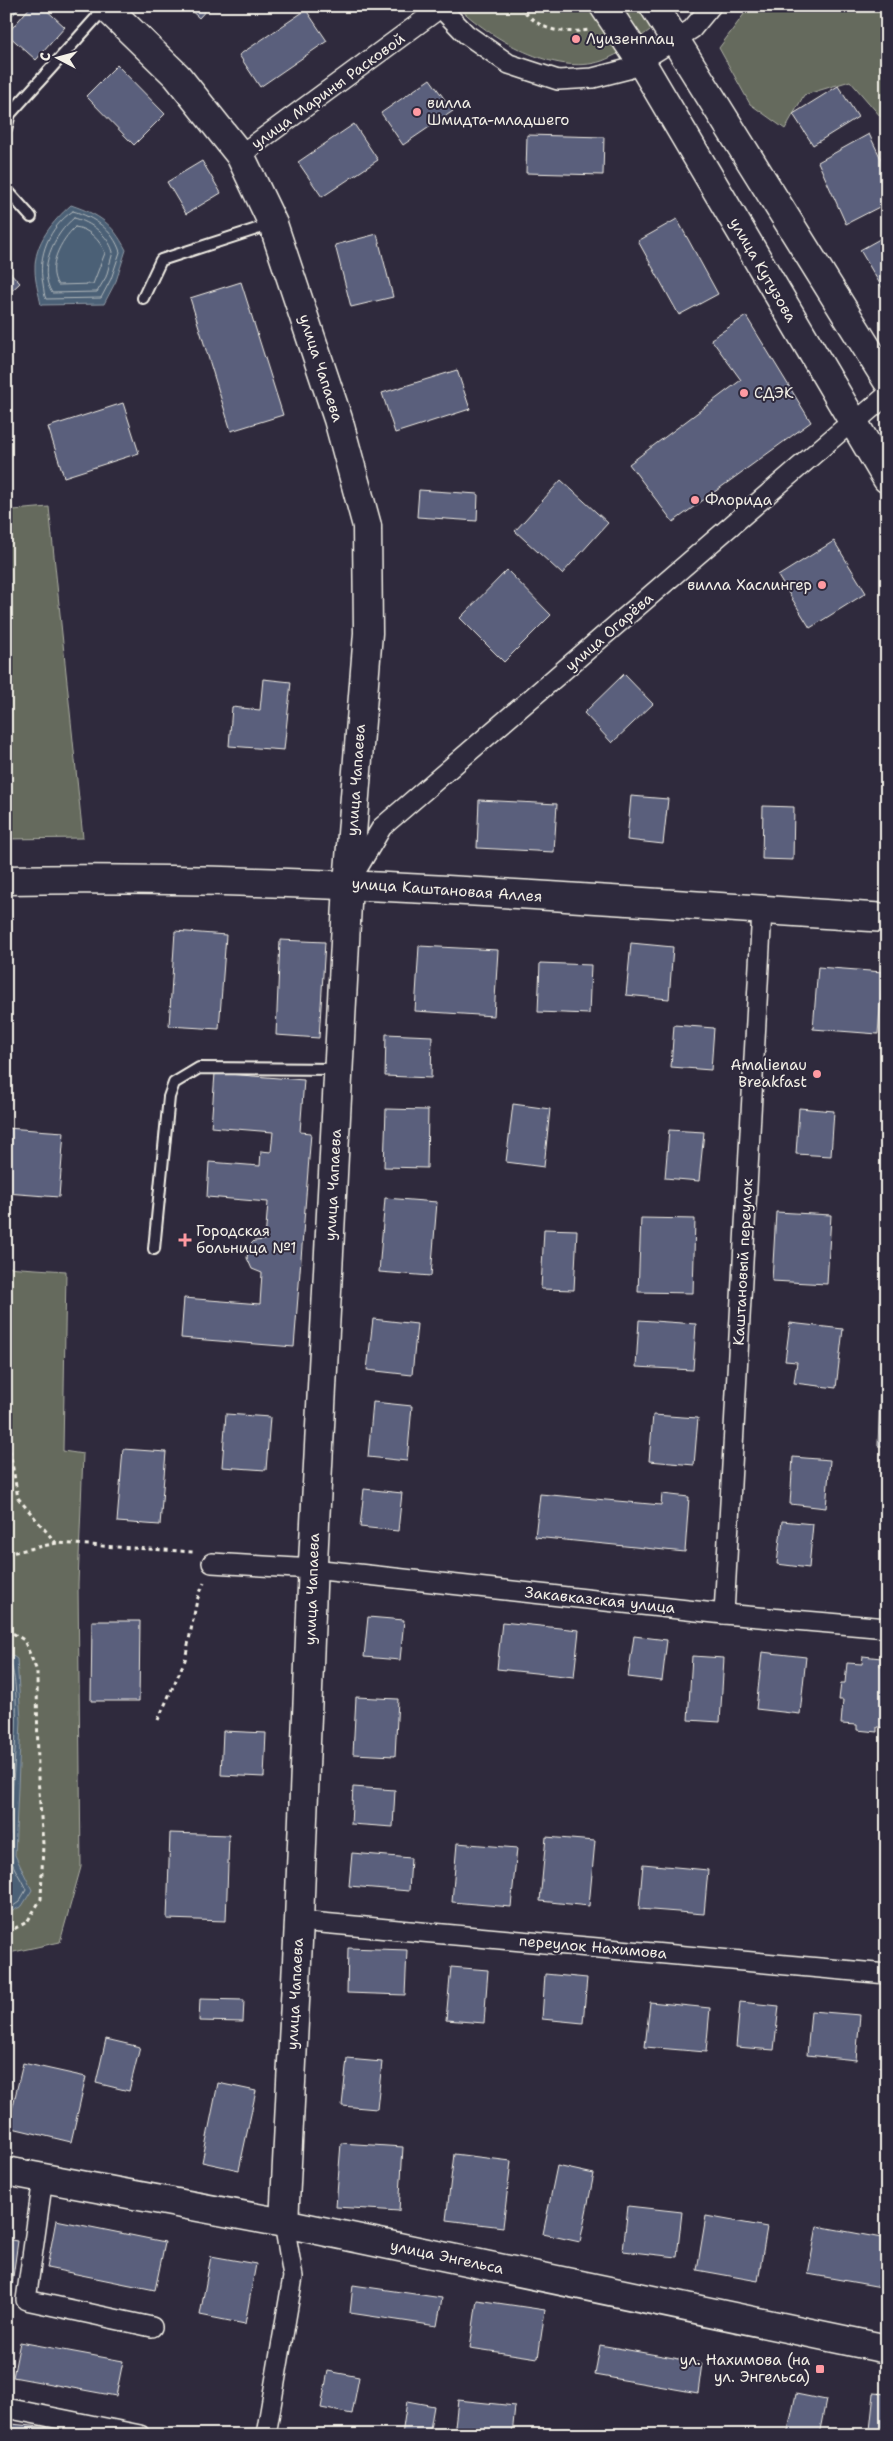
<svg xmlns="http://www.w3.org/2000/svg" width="893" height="2441" font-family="'Shantell Sans',sans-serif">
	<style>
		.green { fill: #656b5d; stroke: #acaea2 }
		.water { fill: #4b6076; stroke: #8f9aa4 }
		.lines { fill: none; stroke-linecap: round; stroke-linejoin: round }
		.shore { stroke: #b0b7ba; stroke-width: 1 }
		.building { fill: #5a5f7c; stroke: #f4f1e8 }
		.lane-casing { stroke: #f4f1e8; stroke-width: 14 }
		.street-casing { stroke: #f4f1e8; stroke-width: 22 }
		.secondary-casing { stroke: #f4f1e8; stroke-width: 31 }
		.primary-casing { stroke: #f4f1e8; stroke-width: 31 }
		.path { stroke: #f4f1e8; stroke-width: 3; stroke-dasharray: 4 4; stroke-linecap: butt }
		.lane { stroke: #2f2a3d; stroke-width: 10 }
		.street { stroke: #2f2a3d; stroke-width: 19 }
		.secondary { stroke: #2f2a3d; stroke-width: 28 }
		.primary { stroke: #2f2a3d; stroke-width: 28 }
		.poi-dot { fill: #ff9aa2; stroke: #2f2a3d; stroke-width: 2 }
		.labels { text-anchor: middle; stroke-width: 4; stroke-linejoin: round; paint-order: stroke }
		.poi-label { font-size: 15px; fill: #f4f1e8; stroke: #2f2a3d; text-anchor: start }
		.street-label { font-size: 15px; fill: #f4f1e8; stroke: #2f2a3d }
	</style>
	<rect width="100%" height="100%" fill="#2f2a3d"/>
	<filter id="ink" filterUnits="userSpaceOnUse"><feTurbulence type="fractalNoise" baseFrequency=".02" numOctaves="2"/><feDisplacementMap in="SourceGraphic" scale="10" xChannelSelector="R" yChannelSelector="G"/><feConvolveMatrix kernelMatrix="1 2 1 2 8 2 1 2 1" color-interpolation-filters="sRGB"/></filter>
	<g filter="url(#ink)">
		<!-- green -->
		<g class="green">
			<path d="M457,6H590L620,53C614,55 608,59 602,61C555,77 490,38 457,6Z"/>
			<path d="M618,6H650L660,23L639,38Z"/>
			<path d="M750,6H887V124L850,81L804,95L785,129L750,104L719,48Z"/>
			<path d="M6,490L13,510L49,507L83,838L6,839Z"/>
			<path d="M6,1267L66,1271L63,1451L83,1454L78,1584L81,1867L60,1942L9,1953H6Z"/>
		</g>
		<!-- water -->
		<g class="water">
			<path d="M71,205C100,215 112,223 126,250L116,281L104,304L41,305C39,294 35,282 35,270C34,243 53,221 71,205Z"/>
			<path d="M6,1651L17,1659L21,1721L15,1855L32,1890L22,1906L14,1910L6,1918Z"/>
		</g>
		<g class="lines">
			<!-- shore -->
			<g class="shore">
				<path d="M73,211C94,217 113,230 120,252L111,279L101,298L46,299C44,295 44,290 43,284C37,256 49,227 73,211Z"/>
				<path d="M74,218C91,222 108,235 113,252L106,277L97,292L52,293C37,269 54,234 74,218Z"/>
				<path d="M75,227C88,228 101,241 105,253L93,284L58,285C46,267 61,240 75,227Z"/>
				<path d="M6,1657C29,1677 6,1819 10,1855C11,1866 22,1879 26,1890L19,1902L6,1911"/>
				<path d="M6,1666L10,1721L6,1787"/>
			</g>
		</g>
		<!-- building -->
		<g class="building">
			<path d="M6,6L20,7L6,22Z"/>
			<path d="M31,6H42L65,27L36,60L7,34Z"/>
			<path d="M186,6H210L199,18Z"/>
			<path d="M306,10L327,41L260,87L239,55Z"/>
			<path d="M117,65L165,114L134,145L86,96Z"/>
			<path d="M430,79L453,111L403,145L381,113Z"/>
			<path d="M838,86L858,117L813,145L793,114Z"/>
			<path d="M354,124L378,160L322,197L298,162Z"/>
			<path d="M869,134L887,171V203L846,224L818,162Z"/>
			<path d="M527,135L604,137L603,175L526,173Z"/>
			<path d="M202,161L221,193L186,214L167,182Z"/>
			<path d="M677,219L718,294L679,315L638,241Z"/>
			<path d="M377,234L393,297L351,307L335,245Z"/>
			<path d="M887,235V296L860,250Z"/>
			<path d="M6,268L20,283L6,296Z"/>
			<path d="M241,282L283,415L231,431L190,298Z"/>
			<path d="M746,316L811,422L673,522L629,464L741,380L711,339Z"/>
			<path d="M457,370L470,409L395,433L382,393Z"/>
			<path d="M123,403L139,453L64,477L48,427Z"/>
			<path d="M561,480L608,523L562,574L515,531Z"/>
			<path d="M419,490L478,494L477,521L417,517Z"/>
			<path d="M834,541L866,593L810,628L778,576Z"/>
			<path d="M507,570L551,615L504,662L460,618Z"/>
			<path d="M624,674L653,704L612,743L584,713Z"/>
			<path d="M263,679L291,682L284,750L229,746L232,707L260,710Z"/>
			<path d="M631,796L668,799L663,844L627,840Z"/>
			<path d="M479,800L557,804L554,852L477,848Z"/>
			<path d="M763,806L794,807L793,860L762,859Z"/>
			<path d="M175,931L226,935L219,1029L169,1026Z"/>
			<path d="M280,940L325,942L319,1038L276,1035Z"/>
			<path d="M631,943L673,947L669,999L626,995Z"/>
			<path d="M419,946L498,950L494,1016L415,1011Z"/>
			<path d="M540,963L591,965L589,1014L538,1012Z"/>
			<path d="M818,967L883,972L878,1034L813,1029Z"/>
			<path d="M674,1025L714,1028L711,1070L671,1067Z"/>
			<path d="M386,1034L432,1036L431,1078L385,1076Z"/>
			<path d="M215,1073L304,1080L300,1132L311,1133L294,1347L181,1338L184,1298L260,1304L262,1273L252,1269L247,1258L249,1246L254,1241L265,1240L268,1202L207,1197L209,1162L260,1166L261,1151L271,1152L273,1132L211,1127Z"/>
			<path d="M513,1104L550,1109L544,1167L506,1162Z"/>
			<path d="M799,1108L834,1111L831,1156L796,1154Z"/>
			<path d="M386,1109L428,1110L427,1168L384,1167Z"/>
			<path d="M6,1128L64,1132L59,1197L6,1193Z"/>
			<path d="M669,1130L704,1132L699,1181L665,1178Z"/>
			<path d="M385,1198L437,1202L431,1276L379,1272Z"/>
			<path d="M776,1212L831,1215L827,1284L772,1281Z"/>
			<path d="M641,1218L695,1219L693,1293L638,1292Z"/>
			<path d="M544,1229L577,1230L574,1290L541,1289Z"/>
			<path d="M373,1319L417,1324L412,1375L367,1370Z"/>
			<path d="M639,1320L696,1324L693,1370L636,1367Z"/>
			<path d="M790,1323L843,1329L836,1388L794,1383L797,1362L785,1361Z"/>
			<path d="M880,1392H887V1446H878Z"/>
			<path d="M373,1402L412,1406L407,1461L368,1457Z"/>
			<path d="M226,1414L270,1417L266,1470L222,1467Z"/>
			<path d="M653,1415L698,1418L694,1465L649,1461Z"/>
			<path d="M123,1449L166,1452L160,1525L117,1522Z"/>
			<path d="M793,1457L830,1460L826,1508L790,1504Z"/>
			<path d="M364,1489L402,1493L398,1531L360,1527Z"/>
			<path d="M540,1494L661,1505L662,1494L689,1497L685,1552L535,1537Z"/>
			<path d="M782,1521L813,1524L809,1568L777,1564Z"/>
			<path d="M368,1617L404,1620L400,1660L364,1657Z"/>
			<path d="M92,1621H140L139,1701H91Z"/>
			<path d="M502,1622L579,1630L574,1677L497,1669Z"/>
			<path d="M634,1636L667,1640L662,1681L628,1677Z"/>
			<path d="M762,1652L806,1657L800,1714L756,1709Z"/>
			<path d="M692,1656L724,1658L720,1722L688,1720Z"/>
			<path d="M863,1656L881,1658L880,1666H887V1728L877,1727V1732L857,1730V1725L841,1724L843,1700H839L841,1683H845L847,1663L862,1664Z"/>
			<path d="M356,1697L398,1699L395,1756L353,1754Z"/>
			<path d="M223,1731L266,1733L264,1777L221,1775Z"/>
			<path d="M353,1787L395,1790L393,1827L351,1824Z"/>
			<path d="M170,1833L229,1835L226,1921L167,1919Z"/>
			<path d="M546,1837L595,1841L589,1906L540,1901Z"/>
			<path d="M457,1843L517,1848L511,1907L452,1902Z"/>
			<path d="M352,1853L411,1858L409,1891L349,1886Z"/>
			<path d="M643,1864L708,1870L704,1914L639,1909Z"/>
			<path d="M887,1902V1939H884Z"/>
			<path d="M348,1948L407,1950L405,1995L347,1993Z"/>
			<path d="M451,1967L488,1970L484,2023L446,2020Z"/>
			<path d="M545,1974L587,1978L583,2023L542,2019Z"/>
			<path d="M200,1999L244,2000L243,2022L199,2021Z"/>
			<path d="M650,2002L710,2008L706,2052L645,2047Z"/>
			<path d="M740,2002L779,2006L774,2050L736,2047Z"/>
			<path d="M811,2011L860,2015L856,2060L807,2055Z"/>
			<path d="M106,2039L140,2047L129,2091L96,2083Z"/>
			<path d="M347,2059L382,2062L377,2109L342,2106Z"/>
			<path d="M23,2063L86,2077L71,2142L8,2127Z"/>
			<path d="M218,2083L256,2091L239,2170L202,2162Z"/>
			<path d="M341,2143L403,2147L399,2211L336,2207Z"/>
			<path d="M454,2154L511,2161L503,2227L446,2220Z"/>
			<path d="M557,2166L594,2174L580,2242L543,2234Z"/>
			<path d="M628,2206L682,2212L677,2257L623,2251Z"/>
			<path d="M706,2216L767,2227L758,2281L697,2270Z"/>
			<path d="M56,2220L165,2242L155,2290L47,2268Z"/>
			<path d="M817,2226L887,2239V2288L808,2274Z"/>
			<path d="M6,2239L18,2241L12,2284L6,2283Z"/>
			<path d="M211,2256L256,2264L245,2324L200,2315Z"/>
			<path d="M353,2285L442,2298L437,2326L350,2313Z"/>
			<path d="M477,2300L545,2310L538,2358L470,2348Z"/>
			<path d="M20,2342L123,2361L116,2396L13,2377Z"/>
			<path d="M600,2345L702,2363L698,2393L595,2375Z"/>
			<path d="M328,2371L359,2377L352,2414L321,2408Z"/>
			<path d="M874,2393L887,2394V2431L870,2430Z"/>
			<path d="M796,2394L826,2400L819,2435H787Z"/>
			<path d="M458,2400L515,2406L512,2435H454Z"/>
			<path d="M407,2401L434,2406L429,2435H402Z"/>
			<path d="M11,2424L62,2429L61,2435H10Z"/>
		</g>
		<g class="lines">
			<defs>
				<g id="lane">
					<path d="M6,129L10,114L105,8"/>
					<path d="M6,189L31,217"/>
					<path d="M143,298L161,260L272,224"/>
					<path d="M154,1249L169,1097L174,1083L199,1068L338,1069"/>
				</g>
				<g id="street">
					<path d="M439,6L466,34L509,64L558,80L593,78L628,69L692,29L711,6"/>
					<path d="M240,155L440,8"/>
					<path d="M351,879L382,827L842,430L853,424L887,395"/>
					<path d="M212,1563L313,1569L724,1614L887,1628"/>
					<path d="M724,1614L762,910"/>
					<path d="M299,1921L887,1974"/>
					<path d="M43,2178L26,2300L152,2327"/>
					<path d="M6,2408L140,2435"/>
					<path d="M266,2435L293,2277L284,2223"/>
				</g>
				<g id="secondary">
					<path d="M105,6L177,76L240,155L273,224L338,419L367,526L368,633L348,884L313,1562L299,1921L284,2223"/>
					<path d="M6,880C300,875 594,899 887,918"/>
					<path d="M6,2171L284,2223L887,2349"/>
				</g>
				<g id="primary">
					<path d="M604,6L640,60L887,479"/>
					<path d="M654,6L887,380"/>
				</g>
			</defs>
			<!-- lane casing -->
			<use href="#lane" class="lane-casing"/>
			<!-- street casing -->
			<use href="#street" class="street-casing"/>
			<!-- secondary casing -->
			<use href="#secondary" class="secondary-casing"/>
			<!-- primary casing -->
			<use href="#primary" class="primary-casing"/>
			<!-- path -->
			<g class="path">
				<path d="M520,6C539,31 559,34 589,30"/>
				<path d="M6,1427L18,1498L56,1543"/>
				<path d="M6,1554L57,1543L194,1552"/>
				<path d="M6,1629L24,1640L37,1671L38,1778L43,1844L41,1899L27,1922L6,1933"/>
				<path d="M158,1720L185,1660L197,1600L204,1583"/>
			</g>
			<!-- lane -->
			<use href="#lane" class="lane"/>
			<!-- street -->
			<use href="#street" class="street"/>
			<!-- secondary -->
			<use href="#secondary" class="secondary"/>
			<!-- primary -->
			<use href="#primary" class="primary"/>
		</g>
	</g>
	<!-- markers -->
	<g class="poi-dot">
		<circle cx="576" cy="39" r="5"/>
		<circle cx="417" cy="112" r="5"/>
		<circle cx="744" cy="393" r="5"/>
		<circle cx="695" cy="500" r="5"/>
		<circle cx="822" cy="585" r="5"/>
		<circle cx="817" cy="1074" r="5"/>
		<path d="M182.5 1232.5h5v5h5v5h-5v5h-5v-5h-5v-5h5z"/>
		<rect x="815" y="2364" width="10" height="10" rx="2.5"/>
	</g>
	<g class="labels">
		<!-- poi labels -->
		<g class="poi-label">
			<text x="586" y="44">Луизенплац</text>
			<text x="427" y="108">вилла<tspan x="427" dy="17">Шмидта-младшего</tspan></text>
			<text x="754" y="398">СДЭК</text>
			<text x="705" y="505">Флорида</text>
			<text x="812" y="590" text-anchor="end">вилла Хаслингер</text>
			<text x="807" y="1070" text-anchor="end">Amalienau<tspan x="807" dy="17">Breakfast</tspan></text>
			<text x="196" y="1236">Городская<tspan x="196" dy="17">больница №1</tspan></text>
			<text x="810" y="2365" text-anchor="end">ул. Нахимова (на<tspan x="810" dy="17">ул. Энгельса)</tspan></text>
		</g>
		<!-- street labels -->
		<g class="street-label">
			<text transform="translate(328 91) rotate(-36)" y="5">улица Марины Расковой</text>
			<text transform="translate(763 270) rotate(60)" y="5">улица Кутузова</text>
			<text transform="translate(321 368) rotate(72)" y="5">улица Чапаева</text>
			<text transform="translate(609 632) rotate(-41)" y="5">улица Огарёва</text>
			<text transform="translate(356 780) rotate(-86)" y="5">улица Чапаева</text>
			<text transform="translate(447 890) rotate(4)" y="5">улица Каштановая Аллея</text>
			<text transform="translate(333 1185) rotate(-87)" y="5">улица Чапаева</text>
			<text transform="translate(743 1262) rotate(-87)" y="5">Каштановый переулок</text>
			<text transform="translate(312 1589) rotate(-88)" y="5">улица Чапаева</text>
			<text transform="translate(600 1600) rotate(6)" y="5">Закавказская улица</text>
			<text transform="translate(593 1947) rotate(5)" y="5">переулок Нахимова</text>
			<text transform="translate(295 1994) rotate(-87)" y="5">улица Чапаева</text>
			<text transform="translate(447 2257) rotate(12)" y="5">улица Энгельса</text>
		</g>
	</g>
	<!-- margin -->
	<rect width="893" height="2441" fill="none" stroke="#2f2a3d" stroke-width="25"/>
	<rect x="12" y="12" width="868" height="2416" fill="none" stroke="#f4f1e8" stroke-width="2" filter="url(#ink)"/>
	<!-- north arrow -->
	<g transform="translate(58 58) rotate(276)" stroke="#2f2a3d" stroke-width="4" paint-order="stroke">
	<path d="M0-4L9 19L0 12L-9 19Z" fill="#f4f1e8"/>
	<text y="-8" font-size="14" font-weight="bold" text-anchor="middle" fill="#f4f1e8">С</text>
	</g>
</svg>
